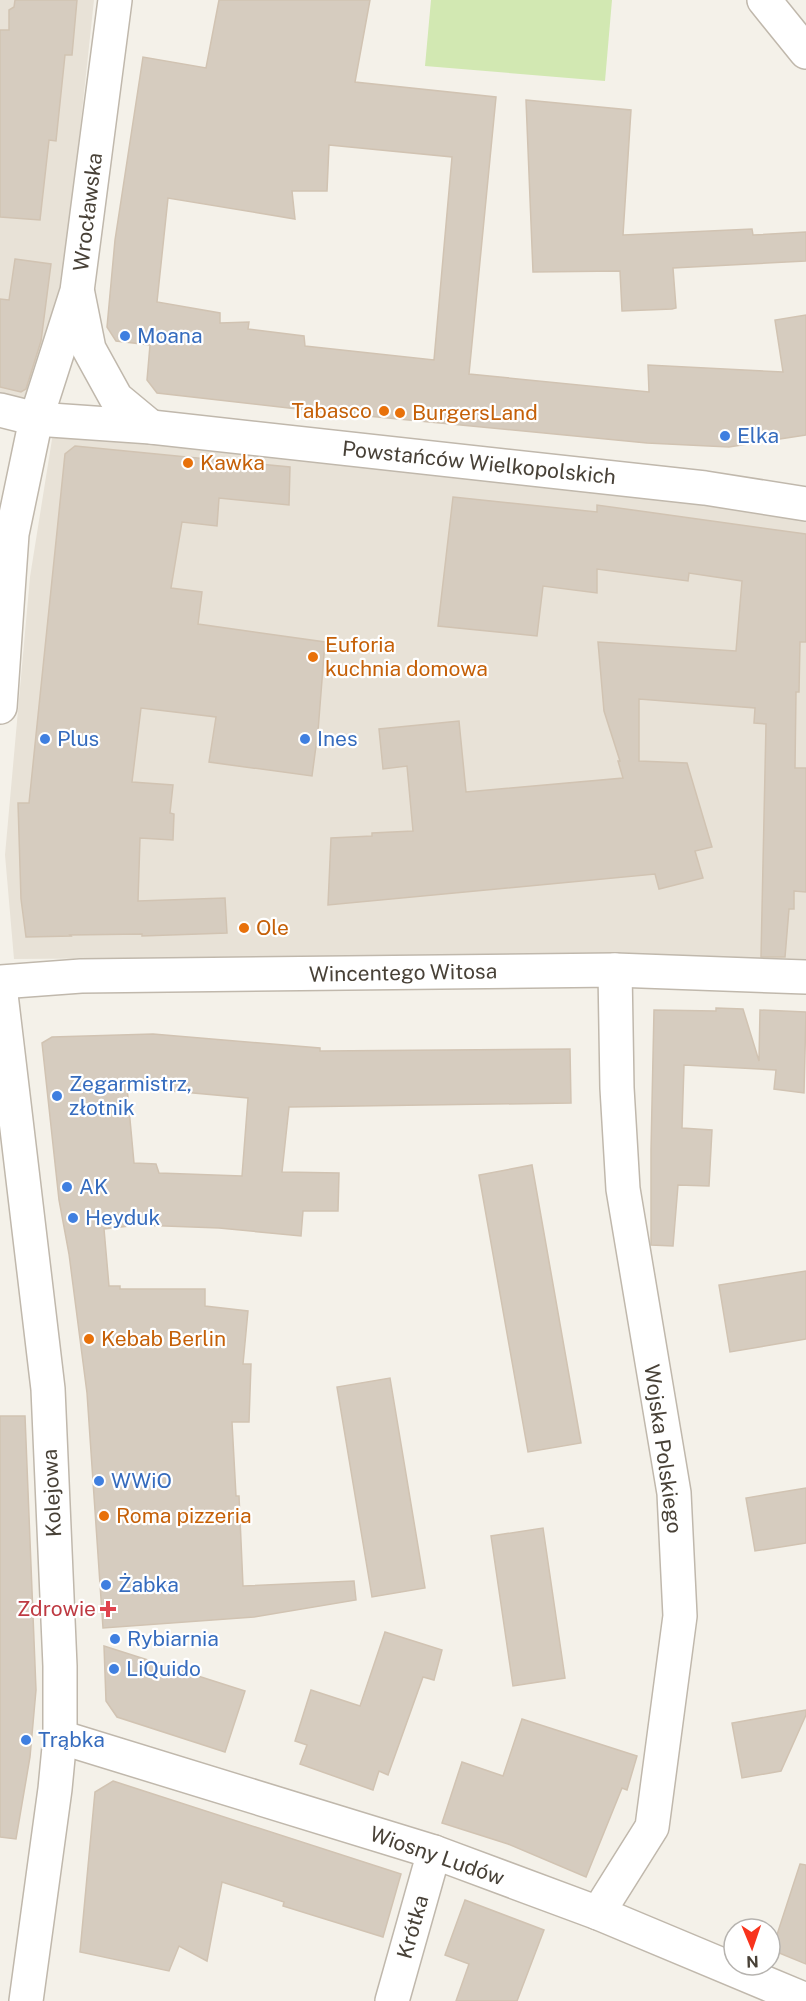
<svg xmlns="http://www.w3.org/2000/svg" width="806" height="2001" font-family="'Public Sans',sans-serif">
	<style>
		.residential { fill: #e8e2d7 }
		.green { fill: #d2e8b2 }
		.building { fill: #d6ccbf; stroke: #d1c3b2; stroke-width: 1.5; fill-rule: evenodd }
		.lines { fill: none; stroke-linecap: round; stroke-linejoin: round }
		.minor-casing { stroke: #c0b8ac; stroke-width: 36 }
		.minor { stroke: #fff; stroke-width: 33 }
		.shop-dot { fill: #3f7fe0; stroke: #fff; stroke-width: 2 }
		.food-dot { fill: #e8710a; stroke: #fff; stroke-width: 2 }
		.health-dot { fill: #e0444e; stroke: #fff; stroke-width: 2 }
		.labels { text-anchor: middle; stroke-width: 4.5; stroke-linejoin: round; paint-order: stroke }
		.street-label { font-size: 21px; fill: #484137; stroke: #fff }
		.shop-label { font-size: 21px; fill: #366cbe; stroke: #fff; text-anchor: start }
		.food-label { font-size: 21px; fill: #c56008; stroke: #fff; text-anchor: start }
		.health-label { font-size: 21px; fill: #be3a42; stroke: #fff; text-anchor: end }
	</style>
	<rect width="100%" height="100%" fill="#f4f1e9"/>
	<!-- residential -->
	<g class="residential">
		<path d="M0,0H94L63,288L36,404L0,394Z"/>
		<path d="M53,433L535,479L806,519V959L541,955L14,959L5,855L30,577Z"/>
	</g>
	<!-- green -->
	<path class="green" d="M431,0H612L605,81L425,66Z"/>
	<!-- building -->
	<g class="building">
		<path d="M15,0H77L72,55H65L56,141L49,140L40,220L0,217V30H9V10L14,7Z"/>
		<path d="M219,0H370L355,82L496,97L469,374L649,392L648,365L783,372L775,320L806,315V435L729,447L647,443L315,411L157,393L147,380L150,345L116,341L107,327L115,240L143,57L206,68ZM329,145L452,157L434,360L305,346L304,336L248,329L249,322L220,323V313L157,302L168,198L295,219L292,191H327Z"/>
		<path d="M526,100L631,110L623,235L752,229L753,235L806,232V261L673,268L676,308L672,309L622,311L620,271L533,272Z"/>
		<path d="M15,259L51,264L41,341L26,389L21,392L0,387V299L9,300Z"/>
		<path d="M75,446L290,467L289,505L219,498L217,526L182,522L171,588L202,592L198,624L325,642L318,731L312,776L209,762L216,717L141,708L132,782L173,785L170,813L174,814L173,840L140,838L138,901L225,898L227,933L142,936V934L70,935L71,936L26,937L21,899L18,803H29L65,454Z"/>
		<path d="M453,497L597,512V505L806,534V642H800L799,692H796L795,768H806V892L794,891V909H789L785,957H761L766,724L754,723L755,708L639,699V761L687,763L712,847L695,851L703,878L659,889L655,874L328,905L331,838L372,836V833L413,831L407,766L383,769L379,729L459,721L466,792L623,778L618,761H620L604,711L598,642L736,651L742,581L689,573L688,581L597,569V593L543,586L537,636L438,626Z"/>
		<path d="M716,1008L743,1009L759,1061L760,1010L806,1012L804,1093L774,1089L776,1070L684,1065L682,1128L712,1130L709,1186L678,1185L673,1246L651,1245V1150L654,1010L716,1011Z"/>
		<path d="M153,1034L320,1048V1051L570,1049L571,1103L289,1107L282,1172L339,1173L338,1211H303L301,1236L219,1228L138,1225L104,1229L109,1286H120V1289H205V1306L248,1311L243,1364H251L249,1422H232L236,1496H239L243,1586L354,1581L356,1600L254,1617L103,1628L87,1393L69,1254L59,1200L42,1043L52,1037ZM127,1087L248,1098L242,1176L159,1173L156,1164L134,1163Z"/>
		<path d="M532,1165L581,1443L528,1452L479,1175Z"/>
		<path d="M806,1271V1339L730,1352L719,1285Z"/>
		<path d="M390,1378L425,1588L372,1597L337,1387Z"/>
		<path d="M0,1416H25L36,1690L30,1757L16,1839L0,1837Z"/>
		<path d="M806,1488V1543L755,1551L746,1498Z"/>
		<path d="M543,1528L565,1678L513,1686L491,1536Z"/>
		<path d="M385,1632L442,1650L434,1680L423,1677L388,1775L379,1771L373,1790L300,1764L307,1745L295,1741L311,1690L360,1706Z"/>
		<path d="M104,1646L245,1691L225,1752L117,1717L106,1701Z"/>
		<path d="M806,1710V1715L781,1771L742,1778L732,1723Z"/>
		<path d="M522,1719L637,1756L627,1790L622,1788L586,1877L508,1844L442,1823L462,1762L503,1776Z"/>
		<path d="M113,1781L401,1874L383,1937L283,1906L284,1902L222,1882L207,1961L179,1946L169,1971L80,1952L95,1792Z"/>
		<path d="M800,1864L806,1865V1964L772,1950Z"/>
		<path d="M465,1900L544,1930L517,2001H456L469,1964L445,1955Z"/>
	</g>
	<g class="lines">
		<defs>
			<g id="minor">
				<path d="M764,0L806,52"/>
				<path d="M78,294L89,349L116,398L151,427"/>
				<path d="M0,410L36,419L151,427L705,488L806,504"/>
				<path d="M0,707L12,534L36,419L77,291L115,0"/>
				<path d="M0,982L81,976L615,970L806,977"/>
				<path d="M0,986L48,1389L60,1666V1737L55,1789L26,2001"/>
				<path d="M60,1737L434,1852L598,1913L806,2000"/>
				<path d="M598,1913L652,1827L680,1616L674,1493L623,1189L617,1088L615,970"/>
				<path d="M392,2001L434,1852"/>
			</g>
		</defs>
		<!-- minor casing -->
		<use href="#minor" class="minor-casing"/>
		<!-- minor -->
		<use href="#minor" class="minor"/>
	</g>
	<!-- markers -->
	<g class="shop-dot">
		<circle cx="125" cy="336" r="6"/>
		<circle cx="725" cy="436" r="6"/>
		<circle cx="45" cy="739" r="6"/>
		<circle cx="305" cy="739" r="6"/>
		<circle cx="57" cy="1096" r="6"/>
		<circle cx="67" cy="1187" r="6"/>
		<circle cx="73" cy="1218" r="6"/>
		<circle cx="99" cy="1481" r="6"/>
		<circle cx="106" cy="1585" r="6"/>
		<circle cx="115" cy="1639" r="6"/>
		<circle cx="114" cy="1669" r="6"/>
		<circle cx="26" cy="1740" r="6"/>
	</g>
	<g class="food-dot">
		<circle cx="384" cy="411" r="6"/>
		<circle cx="400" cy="413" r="6"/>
		<circle cx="188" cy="463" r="6"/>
		<circle cx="313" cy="657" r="6"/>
		<circle cx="244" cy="928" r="6"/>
		<circle cx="89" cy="1339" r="6"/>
		<circle cx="104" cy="1516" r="6"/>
	</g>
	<path class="health-dot" d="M105 1600h6v6h6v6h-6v6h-6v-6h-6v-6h6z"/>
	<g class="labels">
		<!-- street labels -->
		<g class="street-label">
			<text transform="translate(88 212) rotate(-83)" y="7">Wrocławska</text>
			<text transform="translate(479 463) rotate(6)" y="7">Powstańców Wielkopolskich</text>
			<text transform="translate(403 973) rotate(-1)" y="7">Wincentego Witosa</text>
			<text transform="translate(663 1449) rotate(82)" y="7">Wojska Polskiego</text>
			<text transform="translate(52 1493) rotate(-93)" y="7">Kolejowa</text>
			<text transform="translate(437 1856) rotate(19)" y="7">Wiosny Ludów</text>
			<text transform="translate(413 1927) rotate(-74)" y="7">Krótka</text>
		</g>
		<!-- shop labels -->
		<g class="shop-label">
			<text x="137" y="343">Moana</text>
			<text x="737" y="443">Elka</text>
			<text x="57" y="746">Plus</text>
			<text x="317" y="746">Ines</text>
			<text x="69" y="1091">Zegarmistrz,<tspan x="69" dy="24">złotnik</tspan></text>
			<text x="79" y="1194">AK</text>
			<text x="85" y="1225">Heyduk</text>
			<text x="111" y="1488">WWiO</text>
			<text x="118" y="1592">Żabka</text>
			<text x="127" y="1646">Rybiarnia</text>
			<text x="126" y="1676">LiQuido</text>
			<text x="38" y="1747">Trąbka</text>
		</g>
		<!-- food labels -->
		<g class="food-label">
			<text x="372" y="418" text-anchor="end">Tabasco</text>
			<text x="412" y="420">BurgersLand</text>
			<text x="200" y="470">Kawka</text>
			<text x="325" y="652">Euforia<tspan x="325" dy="24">kuchnia domowa</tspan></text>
			<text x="256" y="935">Ole</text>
			<text x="101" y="1346">Kebab Berlin</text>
			<text x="116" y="1523">Roma pizzeria</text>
		</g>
		<!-- health labels -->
		<g class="health-label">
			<text x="96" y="1616">Zdrowie</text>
		</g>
	</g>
	<!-- north arrow -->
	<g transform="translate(752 1947) rotate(178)"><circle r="28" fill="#ffffff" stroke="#b6b3af" stroke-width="1.5"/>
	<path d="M0-4.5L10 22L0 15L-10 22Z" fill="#f8331c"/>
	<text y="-9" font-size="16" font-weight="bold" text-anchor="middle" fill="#484137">N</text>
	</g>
</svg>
